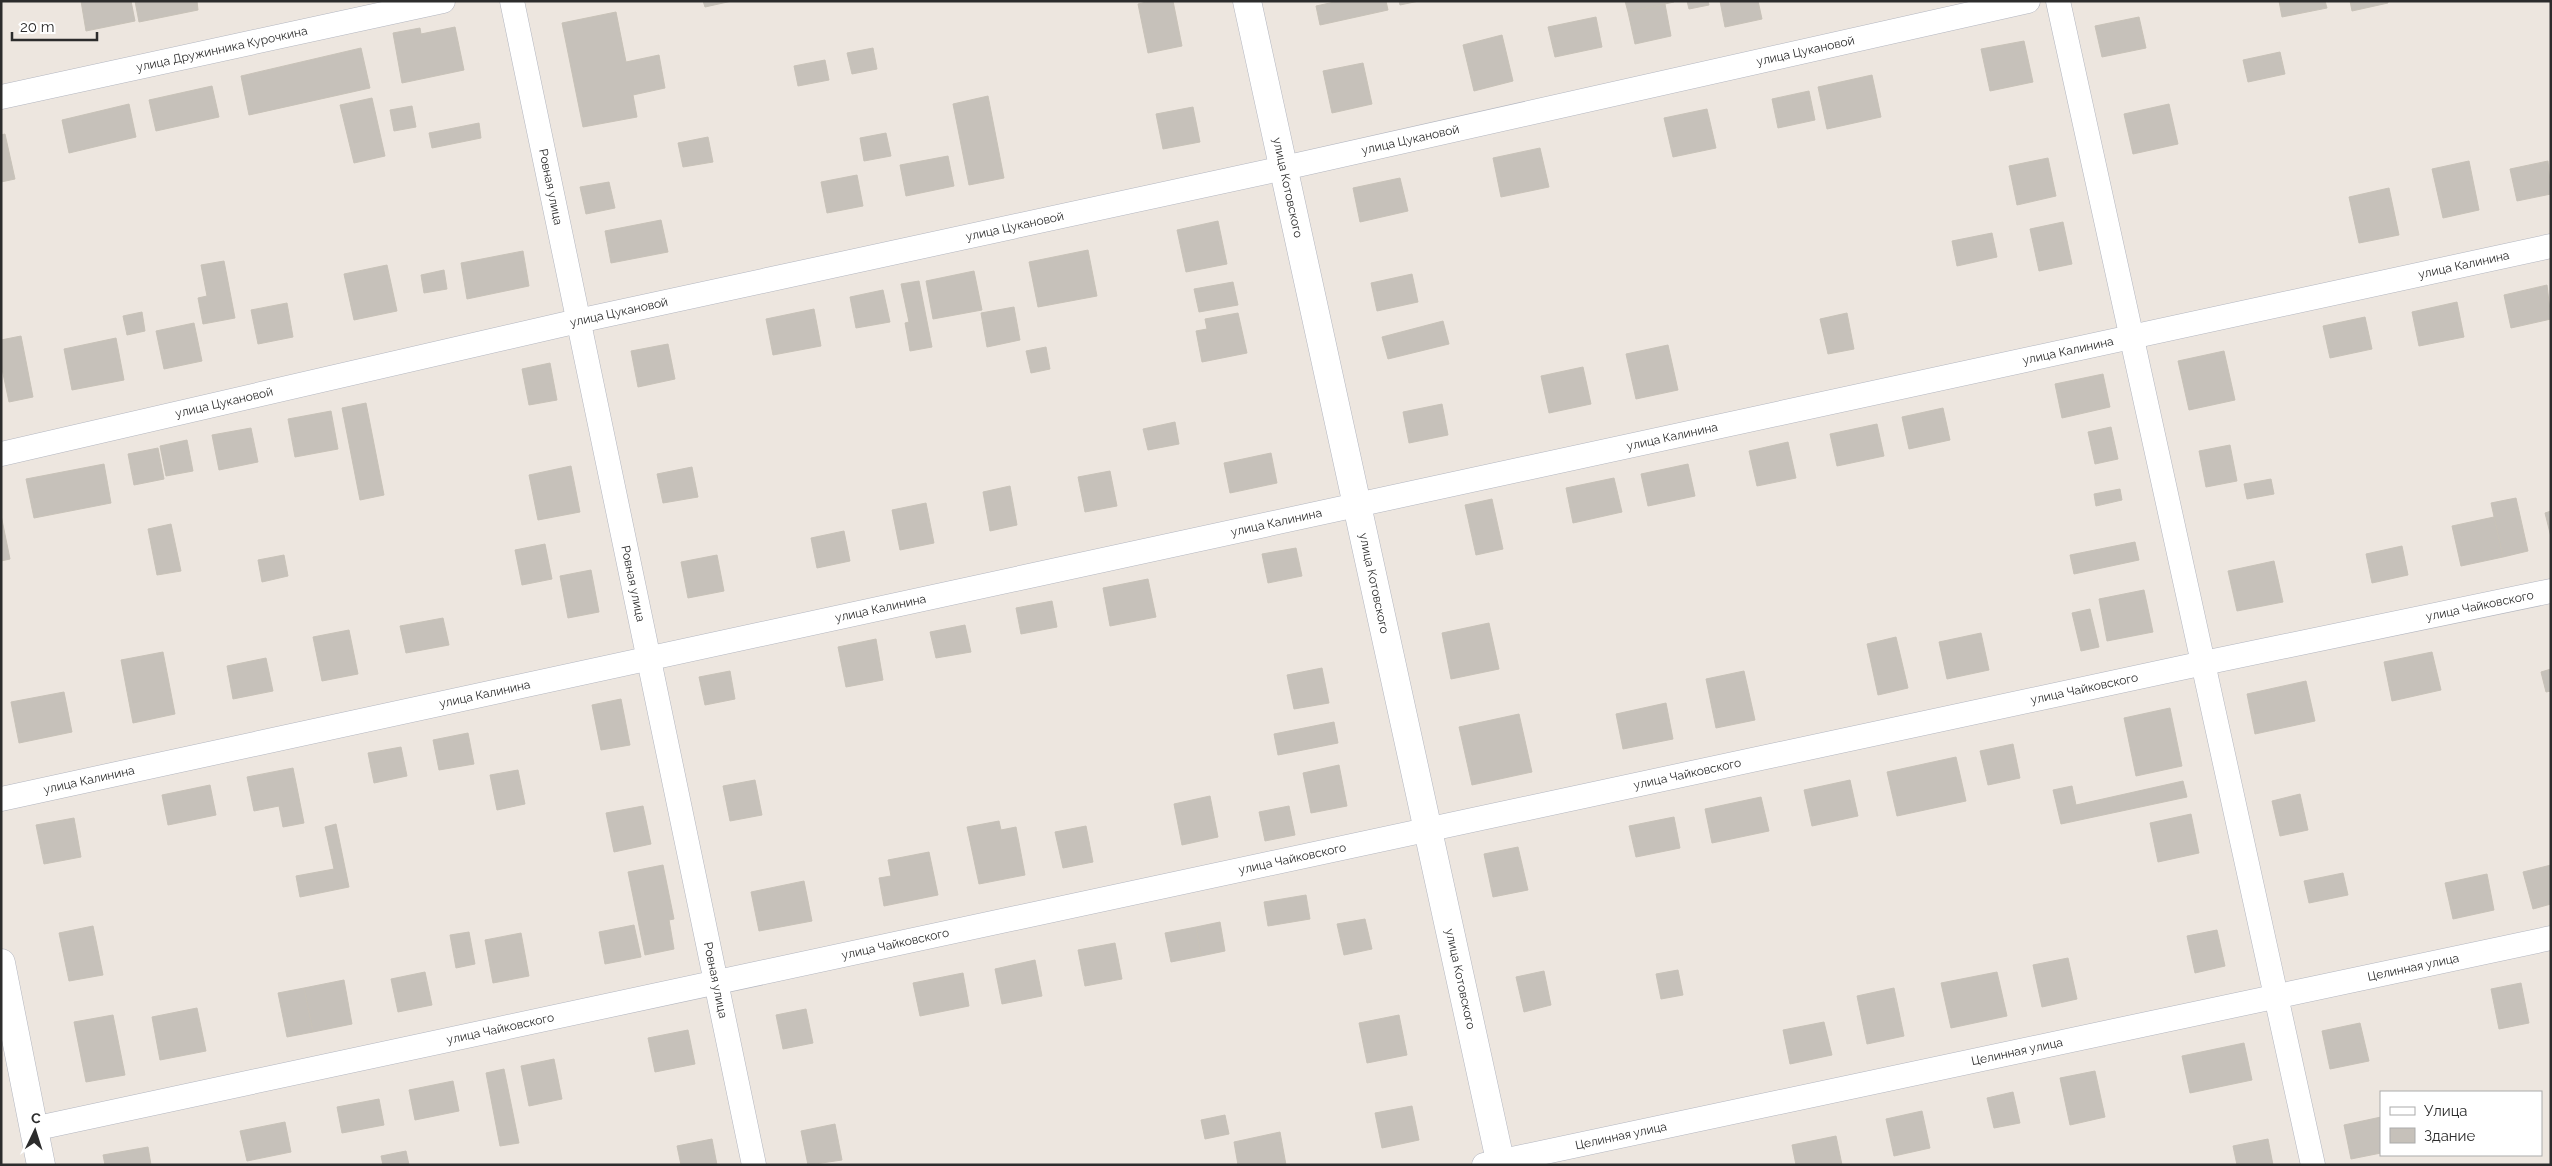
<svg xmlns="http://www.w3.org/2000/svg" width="2552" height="1166" font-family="Raleway,sans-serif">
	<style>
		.building { fill: #c6c1ba; stroke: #c8c2b8 }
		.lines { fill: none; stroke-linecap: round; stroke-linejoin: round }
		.minor-casing { stroke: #b2b5bf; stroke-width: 25 }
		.tertiary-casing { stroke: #b2b5bf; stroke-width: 29 }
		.minor { stroke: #fff; stroke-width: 24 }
		.tertiary { stroke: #fff; stroke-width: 28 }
		.labels { text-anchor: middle; stroke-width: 4.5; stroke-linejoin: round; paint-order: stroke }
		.street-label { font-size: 12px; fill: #2c2c2c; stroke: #fff }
	</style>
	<rect width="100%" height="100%" fill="#ede6df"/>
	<!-- building -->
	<g class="building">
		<path d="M81,1H131L135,21L86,31Z"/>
		<path d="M135,1H197L198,10L139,22Z"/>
		<path d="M703,1H732L705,7Z"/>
		<path d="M1151,1H1173L1182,46L1148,53L1138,4Z"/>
		<path d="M1339,1H1386L1388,10L1320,25L1316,6Z"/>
		<path d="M1399,1H1419L1400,5Z"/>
		<path d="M1625,1H1674V2L1628,12Z"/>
		<path d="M1687,1H1708L1709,5L1689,9Z"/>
		<path d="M1720,1H1758L1762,19L1725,27Z"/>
		<path d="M2279,1H2325L2327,8L2282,17Z"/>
		<path d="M2350,1H2388V3L2352,11Z"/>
		<path d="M1665,4L1671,36L1635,44L1628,12Z"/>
		<path d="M616,12L626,62L659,55L665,88L633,95L637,117L583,127L562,23Z"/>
		<path d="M1596,17L1602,47L1555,57L1548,27Z"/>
		<path d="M2139,17L2146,48L2102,57L2095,26Z"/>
		<path d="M455,27L464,70L402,83L393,33L420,28L421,34Z"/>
		<path d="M1502,35L1513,81L1474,91L1463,45Z"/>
		<path d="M2024,41L2033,82L1990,91L1981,49Z"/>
		<path d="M361,48L370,88L249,115L241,76Z"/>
		<path d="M873,48L877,69L852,74L847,53Z"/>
		<path d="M2280,52L2285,74L2248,82L2243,60Z"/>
		<path d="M825,60L829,80L798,86L794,66Z"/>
		<path d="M1363,63L1372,104L1332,113L1323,71Z"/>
		<path d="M1872,75L1881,117L1827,129L1818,87Z"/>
		<path d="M212,86L219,117L156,131L149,100Z"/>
		<path d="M1809,91L1815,120L1778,128L1772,99Z"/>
		<path d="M988,96L1004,178L969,185L953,104Z"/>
		<path d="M372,98L385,156L354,163L340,105Z"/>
		<path d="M129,104L136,137L69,153L62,120Z"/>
		<path d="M2169,104L2178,144L2133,154L2124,114Z"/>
		<path d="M412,106L416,127L394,131L390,110Z"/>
		<path d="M1193,107L1200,142L1163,149L1156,114Z"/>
		<path d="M1707,109L1716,148L1673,157L1664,118Z"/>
		<path d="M479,123L481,138L432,148L429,133Z"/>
		<path d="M886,133L891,156L864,161L860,138Z"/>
		<path d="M5,134L15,179L1,182V135Z"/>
		<path d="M708,137L713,162L683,167L678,143Z"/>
		<path d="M1540,148L1549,187L1501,197L1493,158Z"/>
		<path d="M948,156L954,186L906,196L900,165Z"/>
		<path d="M2048,158L2056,196L2017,205L2009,166Z"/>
		<path d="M2469,161L2479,210L2443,218L2432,169Z"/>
		<path d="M2548,161L2551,194L2517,201L2510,169Z"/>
		<path d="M857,175L863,206L827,213L821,182Z"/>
		<path d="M1400,178L1408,211L1360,222L1353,188Z"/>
		<path d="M609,182L615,208L586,214L580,187Z"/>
		<path d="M2389,188L2399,235L2359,243L2349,197Z"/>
		<path d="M661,220L668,252L611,263L605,231Z"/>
		<path d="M1218,221L1227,264L1186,272L1177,230Z"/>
		<path d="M2063,222L2072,264L2039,271L2030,229Z"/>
		<path d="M1992,233L1997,257L1957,266L1952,241Z"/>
		<path d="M1088,250L1097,296L1038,307L1029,262Z"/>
		<path d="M523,251L529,286L467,299L461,263Z"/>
		<path d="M224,261L235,318L203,324L198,298L207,296L201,265Z"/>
		<path d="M387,265L397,311L354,320L344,274Z"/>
		<path d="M444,270L447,289L424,293L421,275Z"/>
		<path d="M974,271L982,310L933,319L926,281Z"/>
		<path d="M1412,274L1418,302L1377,311L1371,283Z"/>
		<path d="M919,281L932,347L910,351L905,323L909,322L901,284Z"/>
		<path d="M1233,282L1238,305L1199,312L1194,289Z"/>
		<path d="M2547,285L2551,319L2511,328L2504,295Z"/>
		<path d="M883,290L890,322L856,328L850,297Z"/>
		<path d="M2457,302L2464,337L2419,346L2412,312Z"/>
		<path d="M287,303L293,337L258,344L251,310Z"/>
		<path d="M1014,307L1020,340L987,347L981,313Z"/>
		<path d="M814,309L821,346L773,355L766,319Z"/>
		<path d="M142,312L145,331L127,335L123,316Z"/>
		<path d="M1238,313L1247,353L1202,362L1196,331L1207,329L1205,319Z"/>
		<path d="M1847,313L1854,349L1828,354L1820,319Z"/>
		<path d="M2365,317L2372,349L2330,358L2323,326Z"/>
		<path d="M1443,321L1449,344L1388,359L1382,337Z"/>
		<path d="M194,323L202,361L164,369L156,331Z"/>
		<path d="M21,336L33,397L9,402L1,364V340Z"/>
		<path d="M116,338L124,380L72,390L64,349Z"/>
		<path d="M668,344L675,379L638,387L631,351Z"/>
		<path d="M1668,345L1678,390L1636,399L1626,354Z"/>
		<path d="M1046,347L1050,369L1031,373L1026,351Z"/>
		<path d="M2224,351L2235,400L2189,410L2178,361Z"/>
		<path d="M550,363L557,400L529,405L522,369Z"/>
		<path d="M1583,367L1591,404L1549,413L1541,376Z"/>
		<path d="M2103,374L2110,407L2062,418L2055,384Z"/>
		<path d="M366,403L384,495L360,500L342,408Z"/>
		<path d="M1442,404L1448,435L1409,443L1403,412Z"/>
		<path d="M1943,408L1950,440L1909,449L1902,417Z"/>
		<path d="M331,411L338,449L295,457L288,419Z"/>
		<path d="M1175,422L1179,444L1148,450L1143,429Z"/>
		<path d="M1877,424L1884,456L1837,466L1830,434Z"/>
		<path d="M2111,427L2118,459L2095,464L2088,432Z"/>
		<path d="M251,428L258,462L219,470L212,435Z"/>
		<path d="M187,440L193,471L166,476L160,446Z"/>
		<path d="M1788,442L1796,478L1757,486L1749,451Z"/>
		<path d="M2230,445L2237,481L2206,487L2199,451Z"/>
		<path d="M158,448L164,479L134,485L128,454Z"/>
		<path d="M1271,453L1277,483L1230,493L1224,463Z"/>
		<path d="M104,464L111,503L34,518L26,479Z"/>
		<path d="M1688,464L1695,496L1648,506L1641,474Z"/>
		<path d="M571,466L580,512L538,520L529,475Z"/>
		<path d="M692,467L698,497L663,503L657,474Z"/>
		<path d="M1110,471L1117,506L1085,512L1078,477Z"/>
		<path d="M1614,478L1622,512L1573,523L1566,488Z"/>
		<path d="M2271,479L2274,494L2247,499L2244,484Z"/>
		<path d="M1010,486L1017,525L990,531L983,492Z"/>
		<path d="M2120,489L2122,500L2096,506L2094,494Z"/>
		<path d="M2516,498L2528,551L2503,557L2491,503Z"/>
		<path d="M1492,499L1503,549L1476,555L1465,505Z"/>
		<path d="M926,503L934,543L900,550L892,510Z"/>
		<path d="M2551,511V537L2545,513Z"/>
		<path d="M1,515L10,559L1,561Z"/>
		<path d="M2494,517L2503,557L2461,566L2452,526Z"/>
		<path d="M171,524L181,571L157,575L148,529Z"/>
		<path d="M844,531L850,561L817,568L811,538Z"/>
		<path d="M2135,542L2139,560L2074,574L2070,555Z"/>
		<path d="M545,544L552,579L522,585L515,550Z"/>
		<path d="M2402,546L2408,575L2372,583L2366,554Z"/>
		<path d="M1296,548L1302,576L1268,583L1262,554Z"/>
		<path d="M284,555L288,576L262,582L258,560Z"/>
		<path d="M717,555L724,591L688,598L681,562Z"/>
		<path d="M2274,561L2283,602L2237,611L2228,571Z"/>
		<path d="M591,570L599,612L568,618L560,576Z"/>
		<path d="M1148,579L1156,617L1110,626L1103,588Z"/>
		<path d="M2144,590L2153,632L2107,641L2099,599Z"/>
		<path d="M1052,601L1057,627L1021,634L1016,608Z"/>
		<path d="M2090,609L2099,647L2081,651L2072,613Z"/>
		<path d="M443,618L449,645L406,653L400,626Z"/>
		<path d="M1489,623L1499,669L1451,679L1442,633Z"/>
		<path d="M965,625L971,652L936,658L930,632Z"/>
		<path d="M349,630L358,674L322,681L313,637Z"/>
		<path d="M1981,633L1989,670L1947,679L1939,642Z"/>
		<path d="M1896,637L1908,688L1878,695L1867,644Z"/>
		<path d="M876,639L883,680L846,687L838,647Z"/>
		<path d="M163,652L175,714L133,723L121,660Z"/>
		<path d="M2432,652L2441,690L2392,701L2384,662Z"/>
		<path d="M266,658L273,691L233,699L227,666Z"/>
		<path d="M1322,668L1329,703L1294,709L1287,675Z"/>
		<path d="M2551,669V691L2546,692L2541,672Z"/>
		<path d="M730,671L735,699L705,705L699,677Z"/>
		<path d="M1744,671L1755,720L1716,728L1706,679Z"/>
		<path d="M2306,681L2315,721L2255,734L2247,694Z"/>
		<path d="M64,692L72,732L19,743L11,702Z"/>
		<path d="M621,699L630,745L601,750L592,705Z"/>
		<path d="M1666,703L1673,739L1623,749L1616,714Z"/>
		<path d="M2170,708L2182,766L2136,776L2124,718Z"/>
		<path d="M1519,714L1532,772L1472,785L1459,727Z"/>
		<path d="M1334,722L1338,743L1278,755L1274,734Z"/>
		<path d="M468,733L474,764L439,770L433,740Z"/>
		<path d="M2013,744L2020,778L1988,785L1980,751Z"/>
		<path d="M401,747L407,776L374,783L368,753Z"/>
		<path d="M1956,757L1966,801L1897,816L1887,772Z"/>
		<path d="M1339,765L1347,806L1311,813L1303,773Z"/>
		<path d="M293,768L304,823L283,827L279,806L254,811L247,777Z"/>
		<path d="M518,770L525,804L497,810L490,775Z"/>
		<path d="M755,780L762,815L730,821L723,786Z"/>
		<path d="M1850,780L1858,816L1812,826L1804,790Z"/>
		<path d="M2183,781L2187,797L2061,824L2053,790L2072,786L2076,805Z"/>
		<path d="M210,785L216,815L168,825L162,795Z"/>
		<path d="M2300,794L2308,830L2280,836L2272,801Z"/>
		<path d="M1210,796L1218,837L1182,845L1174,804Z"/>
		<path d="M1761,797L1769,831L1712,843L1705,809Z"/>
		<path d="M643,806L651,844L614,852L606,813Z"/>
		<path d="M1289,806L1295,835L1265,841L1259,812Z"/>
		<path d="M2191,814L2199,853L2158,862L2150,823Z"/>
		<path d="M1674,817L1680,848L1636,857L1629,826Z"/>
		<path d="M74,818L81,857L44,864L36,825Z"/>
		<path d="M999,821L1001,830L1016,827L1025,875L979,884L967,827Z"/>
		<path d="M336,824L349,887L300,897L296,876L334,869L325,827Z"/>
		<path d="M1086,826L1093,862L1063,868L1055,832Z"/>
		<path d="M1518,847L1528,890L1493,897L1484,854Z"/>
		<path d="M929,852L938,895L884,906L879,878L891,876L888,860Z"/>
		<path d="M663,865L674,919L669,920L674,949L645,955L628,872Z"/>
		<path d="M2551,865V904L2533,909L2523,872Z"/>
		<path d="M2343,873L2348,895L2309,903L2304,881Z"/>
		<path d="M2487,874L2494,910L2453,919L2445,883Z"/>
		<path d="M804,881L812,921L759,931L751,892Z"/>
		<path d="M1306,895L1310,919L1268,926L1264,902Z"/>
		<path d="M1365,919L1372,949L1344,955L1337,924Z"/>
		<path d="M1220,922L1225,951L1201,956L1196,927Z"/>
		<path d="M634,925L641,957L605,964L599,932Z"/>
		<path d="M93,926L103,975L69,981L59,933Z"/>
		<path d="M1196,927L1201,956L1171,962L1165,933Z"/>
		<path d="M2217,930L2225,966L2195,973L2187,936Z"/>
		<path d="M469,932L475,964L456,968L450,935Z"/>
		<path d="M521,933L529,976L493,983L485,940Z"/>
		<path d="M1115,943L1122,979L1085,986L1078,950Z"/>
		<path d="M2068,958L2077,999L2042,1007L2033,965Z"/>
		<path d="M1035,960L1042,996L1002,1004L995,969Z"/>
		<path d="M1678,970L1683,995L1661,999L1656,974Z"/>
		<path d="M1544,971L1551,1005L1524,1012L1516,977Z"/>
		<path d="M425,972L432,1005L398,1012L391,979Z"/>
		<path d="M1997,972L2007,1016L1951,1028L1941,983Z"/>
		<path d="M963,973L969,1006L920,1016L913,983Z"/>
		<path d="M344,980L352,1024L313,1032L304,988Z"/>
		<path d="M2521,983L2529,1023L2499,1029L2491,989Z"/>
		<path d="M304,988L313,1032L287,1037L278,993Z"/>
		<path d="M1894,988L1904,1036L1867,1044L1857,996Z"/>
		<path d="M197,1008L206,1051L160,1060L152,1017Z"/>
		<path d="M806,1009L813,1043L783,1049L776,1015Z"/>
		<path d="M113,1015L125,1075L86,1082L74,1022Z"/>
		<path d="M1399,1015L1407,1055L1367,1063L1359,1023Z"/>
		<path d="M1824,1022L1832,1055L1790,1064L1783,1030Z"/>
		<path d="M2360,1023L2369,1061L2330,1069L2322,1031Z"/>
		<path d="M688,1030L695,1064L655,1072L648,1038Z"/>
		<path d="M2244,1043L2252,1080L2190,1093L2182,1056Z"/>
		<path d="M554,1059L562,1099L529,1106L521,1066Z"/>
		<path d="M504,1069L519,1143L500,1146L486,1073Z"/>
		<path d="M2095,1071L2105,1117L2070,1125L2060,1078Z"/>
		<path d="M453,1081L459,1111L415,1120L409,1090Z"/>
		<path d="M2013,1092L2020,1123L1994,1128L1987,1098Z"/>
		<path d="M379,1099L384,1125L342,1133L337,1107Z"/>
		<path d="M1412,1106L1419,1140L1382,1148L1375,1113Z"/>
		<path d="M1922,1111L1930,1148L1894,1156L1886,1119Z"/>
		<path d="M1225,1115L1229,1134L1205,1139L1201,1120Z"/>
		<path d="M2381,1117V1153L2351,1159L2344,1125Z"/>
		<path d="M285,1122L291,1152L247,1161L240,1131Z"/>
		<path d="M835,1124L842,1160L808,1165L801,1131Z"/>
		<path d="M1280,1132L1286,1165H1238L1234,1142Z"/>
		<path d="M1836,1136L1842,1165H1796L1792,1145Z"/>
		<path d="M712,1139L717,1165H681L677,1146Z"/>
		<path d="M2268,1139L2273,1165H2237L2233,1146Z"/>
		<path d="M148,1147L151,1165H105L103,1155Z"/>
		<path d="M406,1151L409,1165H383L381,1156Z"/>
	</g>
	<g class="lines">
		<defs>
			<g id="minor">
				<path id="s1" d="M512,1L754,1165"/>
				<path d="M2058,1L2313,1165"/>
				<path id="s2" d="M1,97L443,1"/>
				<path id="s3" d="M1,454L578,321L1284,168L2028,1"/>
				<path id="s4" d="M1,799L2551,246"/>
				<path id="s5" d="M33,1129L2204,663L2551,591"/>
				<path id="s6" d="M1484,1165L2551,938"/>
			</g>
			<g id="tertiary">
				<path id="s7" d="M1247,1L1501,1165"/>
				<path d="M1,963L41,1165"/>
			</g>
		</defs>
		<!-- minor casing -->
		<use href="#minor" class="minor-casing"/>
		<!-- tertiary casing -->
		<use href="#tertiary" class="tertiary-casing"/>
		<!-- minor -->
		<use href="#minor" class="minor"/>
		<!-- tertiary -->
		<use href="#tertiary" class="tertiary"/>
	</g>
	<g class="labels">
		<!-- street labels -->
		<g class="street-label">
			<text dy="4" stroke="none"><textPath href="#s2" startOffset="226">улица Дружинника Курочкина</textPath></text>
			<text dy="4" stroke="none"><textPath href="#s3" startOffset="1849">улица Цукановой</textPath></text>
			<text dy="4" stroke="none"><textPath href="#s3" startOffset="1444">улица Цукановой</textPath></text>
			<text dy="4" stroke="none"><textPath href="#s1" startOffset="190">Ровная улица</textPath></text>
			<text dy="4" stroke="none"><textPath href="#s7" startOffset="191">улица Котовского</textPath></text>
			<text dy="4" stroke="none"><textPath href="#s3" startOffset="1039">улица Цукановой</textPath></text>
			<text dy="4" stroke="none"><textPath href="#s4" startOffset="2520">улица Калинина</textPath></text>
			<text dy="4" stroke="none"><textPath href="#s3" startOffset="634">улица Цукановой</textPath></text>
			<text dy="4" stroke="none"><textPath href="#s4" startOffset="2115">улица Калинина</textPath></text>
			<text dy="4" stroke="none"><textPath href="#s3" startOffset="229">улица Цукановой</textPath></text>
			<text dy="4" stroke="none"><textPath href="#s4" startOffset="1710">улица Калинина</textPath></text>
			<text dy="4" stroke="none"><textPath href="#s4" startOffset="1305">улица Калинина</textPath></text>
			<text dy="4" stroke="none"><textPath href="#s1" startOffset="595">Ровная улица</textPath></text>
			<text dy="4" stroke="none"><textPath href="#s7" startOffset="596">улица Котовского</textPath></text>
			<text dy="4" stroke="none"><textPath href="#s5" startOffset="2502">улица Чайковского</textPath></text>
			<text dy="4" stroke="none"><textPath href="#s4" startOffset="900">улица Калинина</textPath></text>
			<text dy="4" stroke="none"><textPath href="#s5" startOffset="2098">улица Чайковского</textPath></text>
			<text dy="4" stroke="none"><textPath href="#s4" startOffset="495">улица Калинина</textPath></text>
			<text dy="4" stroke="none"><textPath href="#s5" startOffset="1692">улица Чайковского</textPath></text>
			<text dy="4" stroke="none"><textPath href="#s4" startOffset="90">улица Калинина</textPath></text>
			<text dy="4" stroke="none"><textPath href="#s5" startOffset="1288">улица Чайковского</textPath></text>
			<text dy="4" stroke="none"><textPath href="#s5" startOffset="882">улица Чайковского</textPath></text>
			<text dy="4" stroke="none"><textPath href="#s6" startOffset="950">Целинная улица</textPath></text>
			<text dy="4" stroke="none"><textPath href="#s7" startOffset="1001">улица Котовского</textPath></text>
			<text dy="4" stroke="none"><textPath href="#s1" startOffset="1000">Ровная улица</textPath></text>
			<text dy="4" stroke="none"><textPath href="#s5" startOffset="478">улица Чайковского</textPath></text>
			<text dy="4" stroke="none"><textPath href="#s6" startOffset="545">Целинная улица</textPath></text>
			<text dy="4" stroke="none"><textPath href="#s6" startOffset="140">Целинная улица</textPath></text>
		</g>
	</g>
	<!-- border -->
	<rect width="2552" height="1166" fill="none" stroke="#2c2c2c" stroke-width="5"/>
	<!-- legend -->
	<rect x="2380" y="1091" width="162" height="65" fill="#ffffff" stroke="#ababab"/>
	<rect x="2390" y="1107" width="25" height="8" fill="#ffffff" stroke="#ababab"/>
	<text x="2424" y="1116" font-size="15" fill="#2c2c2c">Улица</text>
	<rect x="2390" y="1128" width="25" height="15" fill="#c6c1ba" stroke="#ababab"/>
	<text x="2424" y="1141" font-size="15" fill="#2c2c2c">Здание</text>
	<!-- north arrow -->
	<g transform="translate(35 1131) rotate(4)" stroke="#ffffff" stroke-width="4" paint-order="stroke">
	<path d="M0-4L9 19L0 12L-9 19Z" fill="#2c2c2c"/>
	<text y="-8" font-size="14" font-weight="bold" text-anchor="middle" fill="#2c2c2c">С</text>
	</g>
	<!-- scale -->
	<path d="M12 32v8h85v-8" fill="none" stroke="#2c2c2c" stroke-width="2.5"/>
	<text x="20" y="32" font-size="15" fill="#2c2c2c" stroke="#ffffff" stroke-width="4" paint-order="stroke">20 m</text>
</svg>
